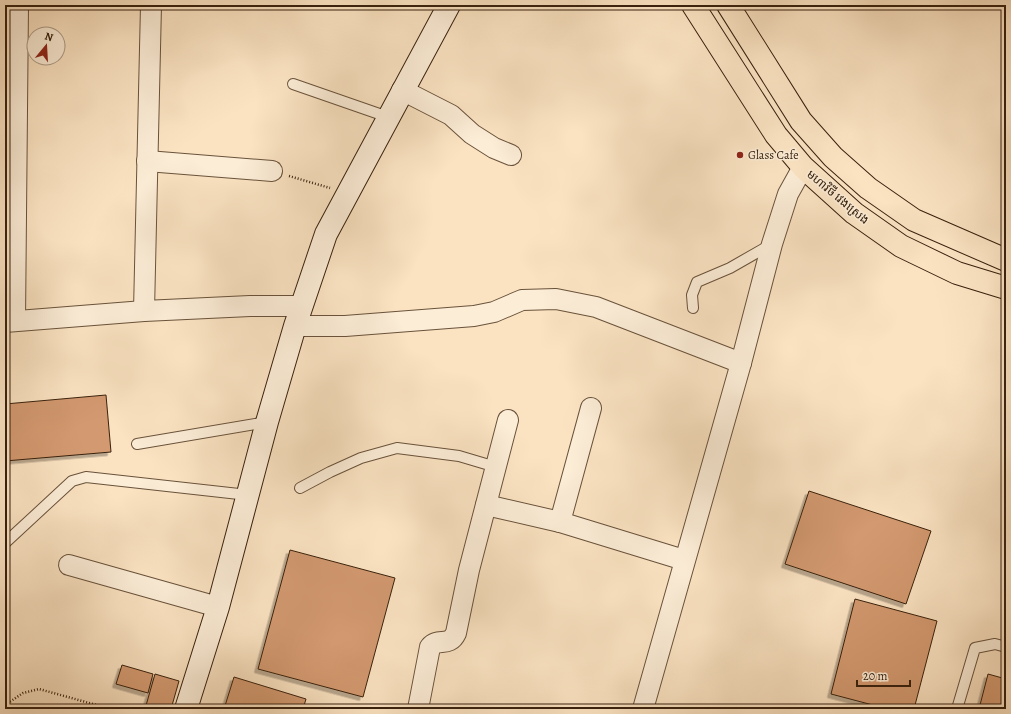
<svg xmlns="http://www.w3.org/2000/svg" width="1011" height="714" font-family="Alegreya,'Noto Sans Khmer',serif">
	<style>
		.building { fill: #d3996f; stroke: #38210e; filter: url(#shadow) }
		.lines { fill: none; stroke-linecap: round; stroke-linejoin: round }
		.lane-casing { stroke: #69523b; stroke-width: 12 }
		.street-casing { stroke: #69523b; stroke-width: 22 }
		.secondary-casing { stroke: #38210e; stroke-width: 24 }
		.primary-casing { stroke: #38210e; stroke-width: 24 }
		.path { stroke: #38210e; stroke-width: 2.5; stroke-dasharray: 1 2; stroke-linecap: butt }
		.lane { stroke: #fcedd7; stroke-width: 10 }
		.street { stroke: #fcedd7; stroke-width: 20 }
		.secondary { stroke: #fcedd7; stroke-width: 22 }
		.primary { stroke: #fbe3c2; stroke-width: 22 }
		.poi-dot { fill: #8f2418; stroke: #fcedd7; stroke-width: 1.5 }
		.labels { text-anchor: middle; stroke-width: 3; stroke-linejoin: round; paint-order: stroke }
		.poi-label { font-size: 12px; fill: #38210e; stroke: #fcedd7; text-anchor: start }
		.street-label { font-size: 12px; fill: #38210e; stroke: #fcedd7 }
	</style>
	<defs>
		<filter id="shadow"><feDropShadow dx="-3.5" dy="3.5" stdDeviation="0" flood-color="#0004"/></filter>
	</defs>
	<rect width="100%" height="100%" fill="#fbe3c2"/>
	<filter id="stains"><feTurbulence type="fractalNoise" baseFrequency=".005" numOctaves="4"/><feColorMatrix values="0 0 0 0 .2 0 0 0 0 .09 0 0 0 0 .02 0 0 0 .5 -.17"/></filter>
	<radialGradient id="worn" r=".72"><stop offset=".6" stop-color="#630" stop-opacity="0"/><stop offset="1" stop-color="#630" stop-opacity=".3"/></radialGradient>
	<!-- building -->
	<g class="building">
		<path d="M106,395L111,452L5,461V404Z"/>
		<path d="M809,491L931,531L906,604L785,564Z"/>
		<path d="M290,550L395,578L363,697L258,669Z"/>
		<path d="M855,599L937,621L914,709H888L831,694Z"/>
		<path d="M122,665L153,674L148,693L116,684Z"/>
		<path d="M155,674L179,681L171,709H145Z"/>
		<path d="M988,674L1006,679V709H979Z"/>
		<path d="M234,677L306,699L303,709H224Z"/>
	</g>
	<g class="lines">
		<defs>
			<g id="lane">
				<path d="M293,84L388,117"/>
				<path d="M693,308L692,295L697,282L730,268L772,244"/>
				<path d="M137,444L267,422"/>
				<path d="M300,488L330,472L361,458L397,448L459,456L496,467"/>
				<path d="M5,543L72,481L86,477L248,495"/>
				<path d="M957,709L975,648L995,644L1006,647"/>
			</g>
			<g id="street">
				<path d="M402,90L451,115L472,134L494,148L511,155"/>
				<path d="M147,161L272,171"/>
				<path d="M144,311L151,5"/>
				<path d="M15,321L18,5"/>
				<path d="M5,322L144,311L250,306H302"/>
				<path d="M295,326H345L474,316L494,312L522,300L556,299L596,307L741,363"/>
				<path d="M486,505L560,522L684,560"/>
				<path d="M560,522L591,408"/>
				<path d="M69,565L218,607"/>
				<path d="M418,709L430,647C438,637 449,648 456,633L469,570L508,420"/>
				<path d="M643,709L741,363L772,244L788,194L803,167"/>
			</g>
			<path id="secondary" d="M186,709L218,607L267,422L295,326L326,234L449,5"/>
			<g id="primary">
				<path d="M693,5L776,135L803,167L854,213L901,246L957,273L1006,288"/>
				<path d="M728,5L801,121L833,157L868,188L914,220L1006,260"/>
			</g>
		</defs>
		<!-- lane casing -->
		<use href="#lane" class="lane-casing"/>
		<!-- street casing -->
		<use href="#street" class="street-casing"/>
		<!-- secondary casing -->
		<use href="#secondary" class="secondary-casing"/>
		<!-- primary casing -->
		<use href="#primary" class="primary-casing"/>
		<!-- path -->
		<g class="path">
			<path d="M289,176L330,188"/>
			<path d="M5,705L23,693L39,689L111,709"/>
		</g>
		<!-- lane -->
		<use href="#lane" class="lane"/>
		<!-- street -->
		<use href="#street" class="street"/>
		<!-- secondary -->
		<use href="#secondary" class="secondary"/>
		<!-- primary -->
		<use href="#primary" class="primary"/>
	</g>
	<!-- markers -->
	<circle class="poi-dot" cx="740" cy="155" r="4"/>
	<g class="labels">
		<!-- poi labels -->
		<g class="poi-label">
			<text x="748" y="159">Glass Cafe</text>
		</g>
		<!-- street labels -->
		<g class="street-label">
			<text transform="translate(838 197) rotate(40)" y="4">មហាវិថី វេងស្រេង</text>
		</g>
	</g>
	<!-- margin -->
	<rect width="1011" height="714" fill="none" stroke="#fbe3c2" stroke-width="20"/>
	<rect x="6" y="6" width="999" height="702" fill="none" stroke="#38210e" stroke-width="2"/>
	<rect x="10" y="10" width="991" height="694" fill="none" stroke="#38210e"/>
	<!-- north arrow -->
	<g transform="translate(46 46) rotate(18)"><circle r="19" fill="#fcedd7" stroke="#ae9b87"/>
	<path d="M0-3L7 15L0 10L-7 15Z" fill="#8f2418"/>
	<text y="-6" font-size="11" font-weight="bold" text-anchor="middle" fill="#38210e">N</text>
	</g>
	<!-- scale -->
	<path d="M857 680v6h53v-6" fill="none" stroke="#38210e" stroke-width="2"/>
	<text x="863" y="680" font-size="12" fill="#38210e" stroke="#fcedd7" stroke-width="3" paint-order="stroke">20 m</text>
	<rect width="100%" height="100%" filter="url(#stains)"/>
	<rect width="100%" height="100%" fill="url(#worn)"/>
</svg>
